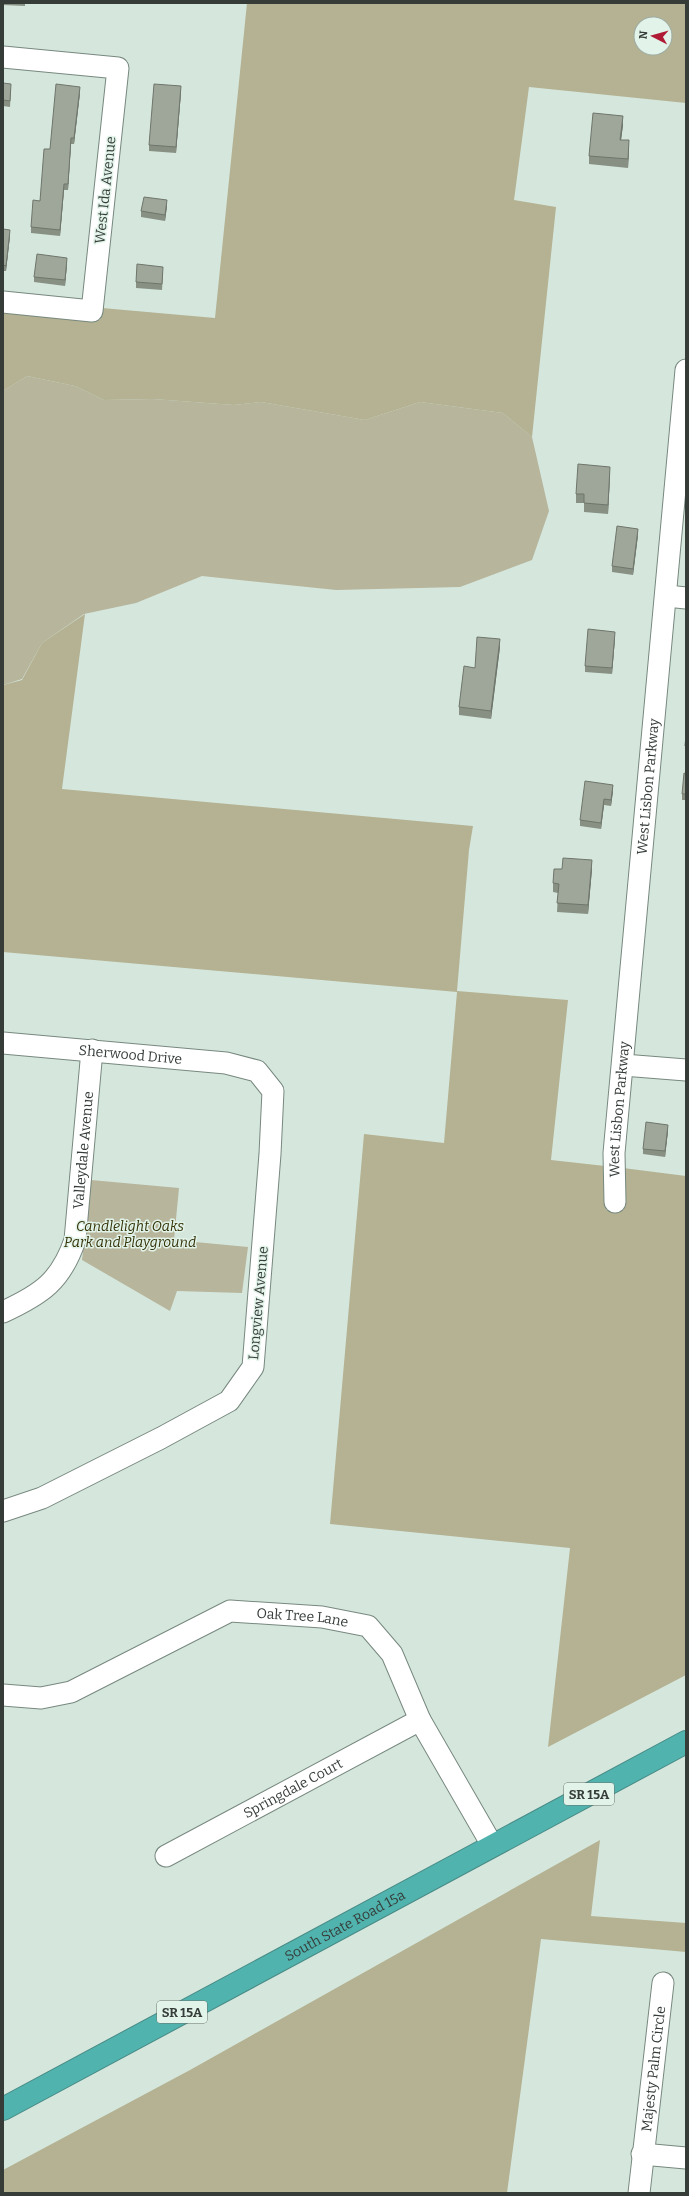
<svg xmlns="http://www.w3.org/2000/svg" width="689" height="2196" font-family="Bitter,serif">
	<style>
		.green { fill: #b7b59c }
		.forest { fill: #b4b292; fill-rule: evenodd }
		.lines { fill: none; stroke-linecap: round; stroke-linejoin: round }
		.minor-casing { stroke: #77887f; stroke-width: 23 }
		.highway-casing { stroke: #488a85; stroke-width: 24 }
		.minor { stroke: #fff; stroke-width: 21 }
		.highway { stroke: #51b3ae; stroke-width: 22 }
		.wall { fill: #889084 }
		.shaded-wall { fill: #6f756b }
		.building { fill: #9ea799; stroke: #6f756b }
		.labels { text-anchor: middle; stroke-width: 3; stroke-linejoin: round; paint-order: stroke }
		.shield { fill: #e2f4ea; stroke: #6a746e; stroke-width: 1 }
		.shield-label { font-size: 13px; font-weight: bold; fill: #363d39 }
		.street-label { font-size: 14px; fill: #363d39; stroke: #e2f4ea }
		.park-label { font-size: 14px; font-style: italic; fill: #363309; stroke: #e2f4ea }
	</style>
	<rect width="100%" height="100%" fill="#d5e7dd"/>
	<!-- green -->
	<g class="green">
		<path d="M27,376L75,386L104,400L153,399L234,405L261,402L365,420L420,402L503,413L532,437L549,511L532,560L460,587L336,590L202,576L136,603L84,614L42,643L22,679L3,685V391Z"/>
		<path d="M91,1180L179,1188L174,1240L248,1247L242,1293L177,1291L170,1311L82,1260Z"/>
	</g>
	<!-- forest -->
	<g class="forest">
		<path d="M247,3H686V103L529,87L514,200L556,207L532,437L503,413L420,402L365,420L261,402L234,405L153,399L104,400L75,386L27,376L3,391V310L100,320L102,308L215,318ZM641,24H665V48H641Z"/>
		<path d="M85,614L62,789L473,826L469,850L457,991L568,1000L551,1160L605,1166L606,1210H624L623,1168L686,1176V1675L548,1747L570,1548L330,1524L364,1134L444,1143L457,992L3,952V685L22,680L42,643Z"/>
		<path d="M600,1840L591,1916L686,1923V1952L541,1939L507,2193H3V2170L190,2070Z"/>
	</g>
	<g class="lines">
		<defs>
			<g id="minor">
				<path d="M3,57L118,68L92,311L3,302"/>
				<path d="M667,596L686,598"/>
				<path id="s1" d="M3,1043L226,1063L257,1071L273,1091L270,1154L253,1367L229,1401L161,1438L42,1498L3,1511"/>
				<path d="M623,1065L686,1070"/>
				<path id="s2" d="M615,1202L614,1153L686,370"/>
				<path id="s3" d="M3,1312C42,1294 61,1281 75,1240L92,1050"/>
				<path id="s4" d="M3,1695L41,1698L71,1692L230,1611L322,1617L368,1626L392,1654L420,1720L492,1845"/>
				<path id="s5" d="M166,1856L420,1720"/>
				<path d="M642,2154L686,2158"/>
				<path id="s6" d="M639,2193L663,1983"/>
			</g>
			<g id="highway">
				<path id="s7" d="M3,2109L686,1742"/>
			</g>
		</defs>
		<!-- minor casing -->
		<use href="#minor" class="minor-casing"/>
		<!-- highway casing -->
		<use href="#highway" class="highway-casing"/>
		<!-- minor -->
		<use href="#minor" class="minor"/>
		<!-- highway -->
		<use href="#highway" class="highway"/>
	</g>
	<!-- wall -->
	<g class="wall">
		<path d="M3,3H25V6L3,5Z"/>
		<path d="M3,83L11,90L10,107L3,106Z"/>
		<path d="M181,92L176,153L149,151V145Z"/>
		<path d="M80,93L74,144H71L68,190H64L60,236L31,233V227L40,201L50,149Z"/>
		<path d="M623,125L621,140L629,149L628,168L589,164V156Z"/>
		<path d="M167,206L165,221L141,217V211Z"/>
		<path d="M3,229L10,236L6,271H3Z"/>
		<path d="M67,264L65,286L34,282V277Z"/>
		<path d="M163,273L162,290L136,288V282Z"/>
		<path d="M610,475L608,514L584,512V503H576V494Z"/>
		<path d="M638,535L633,575L612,572V566Z"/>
		<path d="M615,638L612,674L585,672V666Z"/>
		<path d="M500,647L491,719L459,715V707Z"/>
		<path d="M686,735V752H685Z"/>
		<path d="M686,774V800H682V794Z"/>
		<path d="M613,791L611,806L604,805L601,829L580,826V820Z"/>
		<path d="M562,869H592L588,914L557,912L558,893L553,892V883Z"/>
		<path d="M668,1131L665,1157L643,1154V1149Z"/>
	</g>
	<!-- shaded-wall -->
	<g class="shaded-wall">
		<path d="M181,86V92L176,153V147Z"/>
		<path d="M80,87V93L74,144V138Z"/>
		<path d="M623,116V125L620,148V140Z"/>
		<path d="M71,138V144L68,190V184Z"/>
		<path d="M629,140V149L628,168V159Z"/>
		<path d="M64,184V190L60,236V230Z"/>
		<path d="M167,200V206L165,221V215Z"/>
		<path d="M10,230V236L6,271V266Z"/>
		<path d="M67,258V264L65,286V280Z"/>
		<path d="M610,467V475L608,514V505Z"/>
		<path d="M638,529V535L633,575V569Z"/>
		<path d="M615,632V638L612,674V668Z"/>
		<path d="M500,639V647L491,719V711Z"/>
		<path d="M613,785V791L611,806V800Z"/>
		<path d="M604,799V805L601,829V823Z"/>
		<path d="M592,860V869L588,914V905Z"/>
		<path d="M668,1125V1131L665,1157V1151Z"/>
	</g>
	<!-- building -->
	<g class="building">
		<path d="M3,83L11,84L10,101L3,100Z"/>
		<path d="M56,84L80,87L74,138H71L68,184H64L60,230L31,227L33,200L40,201L44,149H50Z"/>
		<path d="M154,84L181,86L176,147L149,145Z"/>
		<path d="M593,113L623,116L620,140H629L628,159L589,156Z"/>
		<path d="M144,197L167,200L165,215L141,211Z"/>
		<path d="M3,229L10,230L6,266L3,265Z"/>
		<path d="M37,254L67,258L65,280L34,277Z"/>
		<path d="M137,264L163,267L162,284L136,282Z"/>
		<path d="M578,464L610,467L608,505L584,503V494H576Z"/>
		<path d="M617,526L638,529L633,569L612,566Z"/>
		<path d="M588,629L615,632L612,668L585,666Z"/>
		<path d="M477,637L500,639L491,711L459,707L464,666L475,668Z"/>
		<path d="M686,735V747L685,746Z"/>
		<path d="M684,773L686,774V794H682Z"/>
		<path d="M585,781L613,785L611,800L604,799L601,823L580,820Z"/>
		<path d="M563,858L592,860L588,905L557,903L559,884L553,883L554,869H562Z"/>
		<path d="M646,1122L668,1125L665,1151L643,1149Z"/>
	</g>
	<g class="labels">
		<!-- shield labels -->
		<g class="shield">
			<rect x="564" y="1783" width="50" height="22" rx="3"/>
			<rect x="157" y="2001" width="50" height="22" rx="3"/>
		</g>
		<g class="shield-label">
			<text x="589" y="1799">SR 15A</text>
			<text x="182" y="2017">SR 15A</text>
		</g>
		<!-- street labels -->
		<g class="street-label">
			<text transform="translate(105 190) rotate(-84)" y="5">West Ida Avenue</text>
			<text dy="5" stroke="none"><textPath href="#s2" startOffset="417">West Lisbon Parkway</textPath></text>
			<text dy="5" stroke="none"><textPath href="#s1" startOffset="128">Sherwood Drive</textPath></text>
			<text dy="5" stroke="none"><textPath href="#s2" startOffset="93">West Lisbon Parkway</textPath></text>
			<text dy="5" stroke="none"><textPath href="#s3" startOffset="196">Valleydale Avenue</textPath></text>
			<text transform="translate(258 1303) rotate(-85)" y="5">Longview Avenue</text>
			<text dy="5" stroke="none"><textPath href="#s4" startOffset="320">Oak Tree Lane</textPath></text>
			<text dy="5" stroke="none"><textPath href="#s5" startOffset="144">Springdale Court</textPath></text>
			<text dy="5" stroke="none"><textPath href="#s7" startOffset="388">South State Road 15a</textPath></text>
			<text dy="5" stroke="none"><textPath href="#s6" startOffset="125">Majesty Palm Circle</textPath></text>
		</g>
		<!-- park labels -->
		<g class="park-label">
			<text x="130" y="1231">Candlelight Oaks<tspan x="130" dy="16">Park and Playground</tspan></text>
		</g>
	</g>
	<!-- border -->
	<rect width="689" height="2196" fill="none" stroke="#363d39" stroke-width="8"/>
	<!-- north arrow -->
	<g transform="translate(653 36) rotate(276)"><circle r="19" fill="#e2f4ea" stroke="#9daba3"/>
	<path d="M0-3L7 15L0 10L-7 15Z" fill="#af1b34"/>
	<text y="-6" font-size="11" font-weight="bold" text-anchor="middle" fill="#363d39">N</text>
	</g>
</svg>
